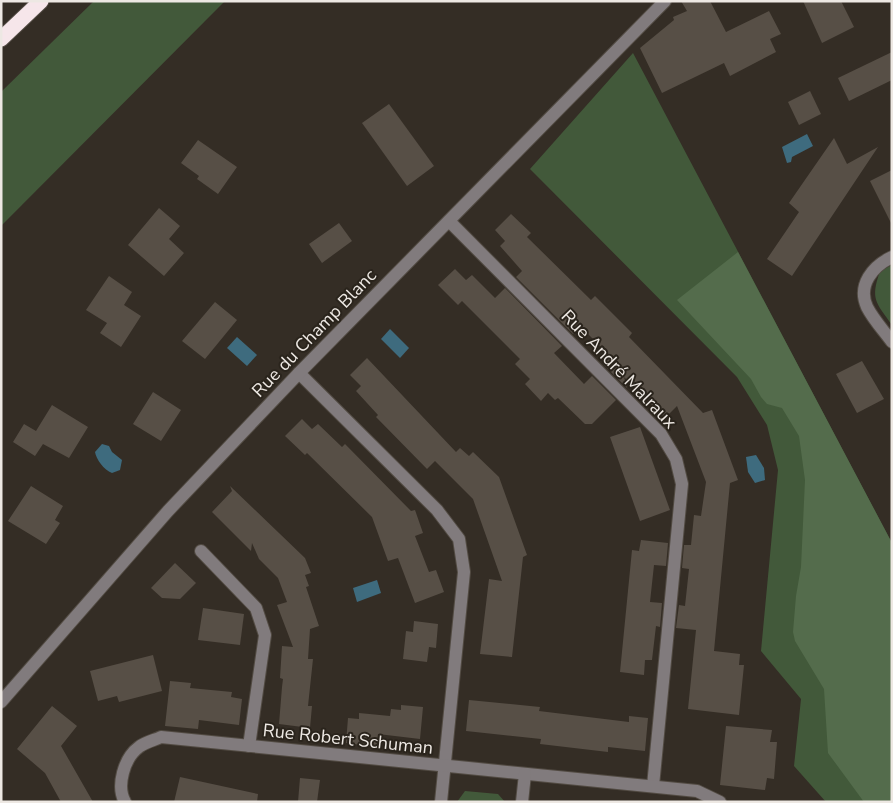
<svg xmlns="http://www.w3.org/2000/svg" width="893" height="803" font-family="'Nunito Sans',sans-serif">
	<style>
		.green { fill: #42593a }
		.forest { fill: #546c4c }
		.water { fill: #3e6b7e }
		.building { fill: #574f46 }
		.lines { fill: none; stroke-linecap: round; stroke-linejoin: round }
		.minor-casing { stroke: #524b43; stroke-width: 14 }
		.highway-casing { stroke: #524b43; stroke-width: 17 }
		.minor { stroke: #817b7d; stroke-width: 12 }
		.highway { stroke: #f6e6ea; stroke-width: 15 }
		.labels { text-anchor: middle; stroke-width: 4; stroke-linejoin: round; paint-order: stroke }
		.street-label { font-size: 18px; fill: #ede8e3; stroke: #2a241c }
	</style>
	<rect width="100%" height="100%" fill="#342d25"/>
	<!-- green -->
	<g class="green">
		<path d="M94,1H225L1,226V92Z"/>
		<path d="M633,53L892,543V802H826L794,766L801,699L761,651L778,470L767,425L737,377L530,169Z"/>
		<path d="M892,265V325C876,302 870,300 880,271Z"/>
		<path d="M465,791L498,794L505,802H457Z"/>
	</g>
	<!-- forest -->
	<path class="forest" d="M738,252L892,543V802H864L828,753L824,689L795,641L793,632L796,596L801,567L805,480L799,436L782,408L767,404L761,397L751,379L677,300Z"/>
	<!-- water -->
	<g class="water">
		<path d="M807,134L813,146L792,157L791,162L787,163L782,147Z"/>
		<path d="M390,329L409,348L400,358L381,339Z"/>
		<path d="M237,337L257,355L247,366L227,348Z"/>
		<path d="M102,444L109,446L112,452L122,460L120,470L112,473C104,470 96,459 95,452Z"/>
		<path d="M756,455L764,468L765,480L755,483L748,472L746,457Z"/>
		<path d="M377,580L381,593L357,602L353,588Z"/>
	</g>
	<!-- building -->
	<g class="building">
		<path d="M681,1H710L726,32L769,11L781,34L770,39L776,52L730,76L724,63L662,93L640,48L674,20L673,17L687,11Z"/>
		<path d="M803,1H841L854,27L822,43Z"/>
		<path d="M892,52V80L849,101L838,78Z"/>
		<path d="M810,91L821,114L799,125L788,102Z"/>
		<path d="M389,104L434,166L407,186L362,123Z"/>
		<path d="M834,138L847,164L878,147L792,276L767,259L799,212L789,203Z"/>
		<path d="M198,140L237,167L218,194L197,179L199,176L181,163Z"/>
		<path d="M892,170V225L870,181Z"/>
		<path d="M159,208L180,226L169,239L184,253L164,276L128,245Z"/>
		<path d="M511,214L531,233L527,237L591,300L595,296L632,333L629,337L703,413L712,410L738,480L730,483L714,651L740,654L739,665H744L739,715L688,709L696,630L676,628L679,605L685,606L689,569L682,568L684,545H691L694,515L701,516L706,482L677,406L665,418L624,377L627,388L603,364L611,357L581,327L573,334L516,277L522,271L500,246L505,241L495,230Z"/>
		<path d="M339,223L352,241L322,263L309,244Z"/>
		<path d="M455,269L466,280L472,275L495,298L505,288L562,346L554,353L584,384L592,376L616,400L592,424H585L558,398L555,400L548,393L541,401L525,384L530,379L515,364L520,359L462,301L458,305L438,285Z"/>
		<path d="M109,276L132,292L124,305L141,316L121,347L100,333L107,323L86,310Z"/>
		<path d="M215,302L237,320L205,359L182,341Z"/>
		<path d="M367,358L456,452L460,448L469,456L473,452L499,477L527,555L523,557L512,657L480,654L489,579L502,581L473,499L435,461L427,469L376,417L378,415L356,391L361,386L350,375Z"/>
		<path d="M862,361L884,399L857,413L836,374Z"/>
		<path d="M153,392L181,410L161,441L133,424Z"/>
		<path d="M52,405L88,427L69,458L43,444L35,456L13,442L24,424L36,431Z"/>
		<path d="M302,419L312,429L318,424L342,447L345,444L411,511L415,510L423,533L415,536L429,572L436,570L444,592L415,603L398,558L388,561L372,517L307,453L305,455L285,436Z"/>
		<path d="M640,427L670,510L640,521L610,437Z"/>
		<path d="M31,486L63,506L55,520L60,523L46,544L8,521Z"/>
		<path d="M230,486L305,558L311,573L305,575L309,586L306,587L319,626L310,629L308,659H313L308,706H312L310,728L279,724L282,687L283,679L280,678L282,646L293,647L277,605L287,602L278,578L259,559L252,543L251,551L212,512L232,491Z"/>
		<path d="M641,540L668,543L666,566L654,565L650,602L662,603L660,627L656,626L652,660H645L644,675L620,672L632,550L639,551Z"/>
		<path d="M175,563L196,583L180,599L162,598L151,588Z"/>
		<path d="M203,608L244,614L240,645L198,640Z"/>
		<path d="M414,621L438,624L436,648L429,647L427,662L403,659L406,631L413,632Z"/>
		<path d="M153,655L162,691L119,702L117,696L98,701L90,671Z"/>
		<path d="M170,681L191,683L190,688L232,692L231,697L242,699L239,725L199,720L198,729L165,726Z"/>
		<path d="M469,700L540,707L539,711L629,722V716L648,718L645,751L608,747V752L540,744L541,739L466,731Z"/>
		<path d="M401,705L423,707L420,739L378,734L377,747L346,743L348,718L359,719V713L390,716L391,709L401,710Z"/>
		<path d="M52,706L77,726L61,746L93,802H61L45,773L17,749Z"/>
		<path d="M726,726L772,730L770,742H777L774,779L767,778L765,790L720,785Z"/>
		<path d="M180,777L258,794L257,802H174Z"/>
		<path d="M300,778L320,780L317,802H298Z"/>
	</g>
	<g class="lines">
		<defs>
			<g id="minor">
				<path d="M449,221L661,434L676,459L682,484L653,786"/>
				<path d="M892,257C873,266 857,285 867,307C873,319 884,331 892,342"/>
				<path d="M299,373L437,510L459,539L464,572L441,802"/>
				<path d="M201,551L256,608L265,635L249,746"/>
				<path d="M1,702L168,511L299,373L665,1"/>
				<path d="M125,802C116,786 124,758 139,747C145,742 155,740 161,737L697,791L720,802"/>
				<path d="M522,802L525,774"/>
			</g>
			<path id="highway" d="M1,39L41,1"/>
		</defs>
		<!-- minor casing -->
		<use href="#minor" class="minor-casing"/>
		<!-- highway casing -->
		<use href="#highway" class="highway-casing"/>
		<!-- minor -->
		<use href="#minor" class="minor"/>
		<!-- highway -->
		<use href="#highway" class="highway"/>
	</g>
	<g class="labels">
		<!-- street labels -->
		<g class="street-label">
			<text transform="translate(314 333) rotate(-46)" y="6">Rue du Champ Blanc</text>
			<text transform="translate(619 369) rotate(46)" y="6">Rue André Malraux</text>
			<text transform="translate(348 739) rotate(6)" y="6">Rue Robert Schuman</text>
		</g>
	</g>
	<!-- border -->
	<rect width="893" height="803" fill="none" stroke="#ede8e3" stroke-width="5"/>
</svg>
